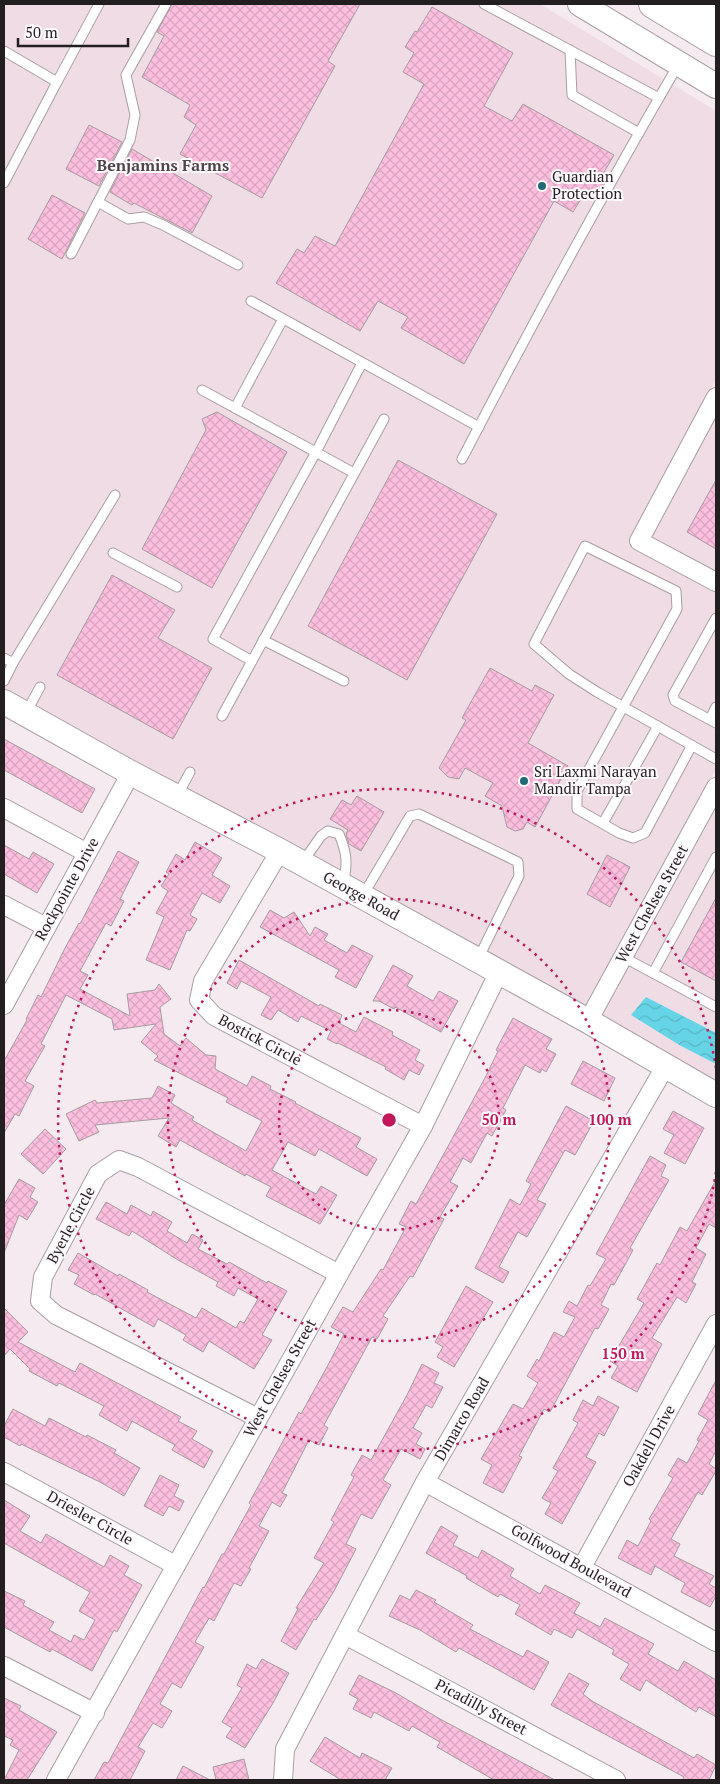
<svg xmlns="http://www.w3.org/2000/svg" width="720" height="1784" font-family="'PT Serif',serif">
	<style>
		.built { fill: #efdce5 }
		.water { fill: url(#water-waves) }
		.building { fill: url(#building-cross-hatch); stroke: #a69ca0 }
		.lines { fill: none; stroke-linecap: round; stroke-linejoin: round }
		.lane-casing { stroke: #a99ea3; stroke-width: 11 }
		.street-casing { stroke: #a99ea3; stroke-width: 20 }
		.secondary-casing { stroke: #a99ea3; stroke-width: 26 }
		.highway-casing { stroke: #a99ea3; stroke-width: 30 }
		.lane { stroke: #fff; stroke-width: 9 }
		.street { stroke: #fff; stroke-width: 18 }
		.secondary { stroke: #fff; stroke-width: 24 }
		.highway { stroke: #fff; stroke-width: 28 }
		.ring { fill: none; stroke: #c2185b; stroke-width: 2.5; stroke-dasharray: 2.5 5 }
		.poi-dot { fill: #216a76; stroke: #fef9fc; stroke-width: 2 }
		.labels { text-anchor: middle; stroke-width: 4; stroke-linejoin: round; paint-order: stroke }
		.poi-label { font-size: 15px; fill: #231f21; stroke: #fef9fc; text-anchor: start }
		.street-label { font-size: 15px; fill: #231f21; stroke: #fef9fc }
		.neighbourhood-label { font-size: 16px; font-weight: bold; fill: #4e4549; stroke: #fef9fc }
		.centre { fill: #c2185b; stroke: #fef9fc; stroke-width: 2.5 }
		.ring-label { font-size: 15px; text-anchor: middle; font-weight: bold; fill: #c2185b; stroke: #fef9fc; stroke-width: 4; stroke-linejoin: round; paint-order: stroke }
	</style>
	<defs>
		<pattern id="water-waves" width="16" height="10" patternUnits="userSpaceOnUse" patternTransform="scale(1.25)"><rect width="16" height="10" fill="#66d4e7"/><path d="M0 5q4-4 8 0t8 0" fill="none" stroke="#58b6c6"/></pattern>
		<pattern id="building-cross-hatch" width="8" height="8" patternUnits="userSpaceOnUse" patternTransform="scale(1.25)"><rect width="8" height="8" fill="#febfdf"/><path d="M0 0l8 8M0 8l8-8" fill="none" stroke="#d9a4bf"/></pattern>
	</defs>
	<rect width="100%" height="100%" fill="#f5eaef"/>
	<!-- built -->
	<g class="built">
		<path d="M4,4H540L716,111V379L628,544L716,591V769L584,1010L4,694Z"/>
		<path d="M716,416V574L651,538Z"/>
		<path d="M716,805V1033L646,997L681,1046L716,1064V1086L599,1019Z"/>
	</g>
	<!-- water -->
	<path class="water" d="M646,997L716,1033V1064L681,1046L631,1015Z"/>
	<!-- building -->
	<g class="building">
		<path d="M172,4H360L328,61L335,66L262,198L180,154L196,125L184,117L190,105L142,77L164,36L157,32Z"/>
		<path d="M432,7L513,53L484,106L512,121L523,104L614,155L600,179L604,181L594,199L584,194L573,212L554,201L464,364L401,328L408,317L378,301L360,331L276,283L297,249L304,253L315,236L335,246L424,84L403,72L414,53L405,47L415,31L417,32Z"/>
		<path d="M89,125L122,142L99,186L66,169Z"/>
		<path d="M132,149L212,196L192,233L134,203L132,205L110,192Z"/>
		<path d="M52,195L85,213L62,259L28,239Z"/>
		<path d="M217,412L287,452L212,588L142,549L206,430L202,419Z"/>
		<path d="M398,460L497,514L407,680L308,626Z"/>
		<path d="M716,480V549L687,532Z"/>
		<path d="M112,575L175,610L158,638L212,668L173,739L57,675Z"/>
		<path d="M490,668L532,691L535,685L554,695L528,743L568,766L535,827L527,822L523,829L515,831L507,827L502,806L485,796L493,783L465,768L459,779L448,777L439,768L466,720L462,718Z"/>
		<path d="M4,739L95,789L82,813L4,770Z"/>
		<path d="M357,796L384,812L361,851L349,844L346,834L348,830L330,819L342,800L351,805Z"/>
		<path d="M195,842L222,858L212,875L230,886L220,903L202,893L190,915L197,919L190,931L187,930L170,970L146,960L164,917L156,913L168,891L161,886L169,874L166,872L176,854L185,860Z"/>
		<path d="M4,845L29,859L33,852L54,864L37,893L4,874Z"/>
		<path d="M118,851L139,862L120,899L124,901L111,926L106,923L80,971L88,975L80,989L130,1016L127,994L155,990L159,984L171,999L160,1007L164,1034L180,1046L186,1038L206,1055L216,1056L215,1069L247,1086L252,1076L271,1086L270,1089L296,1102L295,1103L361,1138L356,1147L377,1159L367,1176L319,1149L315,1156L288,1142L272,1170L316,1194L321,1186L337,1195L320,1224L266,1196L271,1187L246,1174L245,1176L180,1140L176,1147L158,1136L169,1118L95,1125L99,1132L79,1141L66,1114L95,1100L97,1103L152,1098L158,1086L175,1095L171,1103L194,1117L192,1120L246,1151L262,1121L226,1102L228,1098L154,1060L158,1056L141,1042L156,1024L114,1030L112,1019L66,995L41,1044L45,1046L25,1081L34,1086L19,1116L15,1114L4,1133V1061L27,1020L26,1019L38,995L41,997L65,948L79,923L80,924Z"/>
		<path d="M607,855L630,867L610,907L587,894Z"/>
		<path d="M716,898V981L681,962Z"/>
		<path d="M270,910L284,918L294,912L310,936L315,927L328,934L324,940L347,953L352,945L373,956L356,988L335,977L339,970L260,927Z"/>
		<path d="M239,960L319,1006L320,1004L342,1015L339,1023L356,1032L364,1017L393,1032L392,1035L420,1050L415,1060L424,1065L419,1075L409,1070L404,1080L385,1069L386,1067L338,1043L337,1044L327,1039L331,1031L301,1016L298,1022L278,1010L271,1020L261,1015L271,997L241,981L237,989L227,983Z"/>
		<path d="M393,965L413,976L407,986L433,1001L439,991L458,1001L441,1032L395,1007L394,1009L379,1001H373Z"/>
		<path d="M513,1018L552,1039L546,1049L556,1054L546,1072L542,1069L540,1073L525,1065L503,1108L506,1110L492,1136L487,1133L471,1163L463,1158L450,1182L458,1186L440,1217L444,1219L413,1277L410,1276L383,1316L388,1319L377,1339L372,1337L324,1425L328,1428L319,1445L309,1440L282,1493L287,1495L280,1507L272,1502L259,1526L269,1531L249,1568L251,1569L241,1586L234,1583L214,1621L209,1618L195,1642L204,1647L181,1688L172,1683L160,1704L172,1711L162,1728L153,1723L138,1747L145,1751L130,1780H94L104,1762L108,1763L203,1587L204,1588L222,1554H224L251,1505L249,1503L299,1412L301,1414L327,1367L344,1334L331,1327L343,1307L353,1312L381,1269L383,1270L406,1227L399,1224L411,1201L416,1204L446,1150L486,1076L498,1051L496,1050Z"/>
		<path d="M583,1061L615,1078L604,1101L571,1084Z"/>
		<path d="M566,1106L594,1121L575,1155L565,1150L537,1200L546,1204L527,1237L518,1232L499,1267L509,1272L503,1283L475,1268L510,1199L520,1205L531,1184L526,1181Z"/>
		<path d="M673,1111L704,1128L685,1164L664,1153L674,1135L663,1129Z"/>
		<path d="M45,1129L66,1149L43,1174L21,1154Z"/>
		<path d="M650,1156L666,1165L661,1176L669,1180L630,1248L633,1250L614,1285L611,1284L601,1305L609,1309L598,1329L595,1328L550,1412L544,1409L519,1456L522,1457L503,1493L483,1483L492,1465L481,1459L513,1404L523,1409L538,1383L527,1376L537,1359L539,1361L554,1332L564,1337L575,1317L563,1312L569,1301L577,1306L588,1285L590,1286L606,1259L596,1254Z"/>
		<path d="M19,1179L35,1188L30,1197L38,1202L27,1220L19,1215L4,1253V1205Z"/>
		<path d="M716,1180V1228L709,1224L696,1248L706,1254L692,1282L696,1284L686,1303L677,1297L652,1338L662,1344L637,1392L611,1378L618,1366L610,1361L644,1303L637,1299L657,1263L660,1265L680,1227L687,1231Z"/>
		<path d="M106,1202L127,1214L131,1205L151,1216L153,1211L172,1222L167,1231L187,1243L192,1234L203,1240L198,1249L227,1264L229,1262L267,1283L268,1281L287,1291L262,1335L272,1340L254,1369L209,1341L203,1352L183,1340L186,1335L158,1319L154,1327L95,1294L94,1295L74,1284L79,1275L68,1270L78,1253L118,1276L119,1274L148,1290L147,1292L196,1318L202,1308L236,1328L240,1321L244,1323L258,1299L238,1288L234,1296L216,1286L218,1282L178,1260L132,1231L129,1236L96,1219Z"/>
		<path d="M466,1286L493,1302L454,1367L437,1357L443,1347L435,1342Z"/>
		<path d="M4,1308L28,1332L18,1342L75,1372L80,1363L181,1417L178,1421L197,1431L192,1439L213,1451L204,1468L172,1450L175,1445L132,1421L127,1431L99,1415L104,1406L59,1383L57,1386L29,1371L30,1369L10,1349L4,1356Z"/>
		<path d="M422,1364L439,1373L434,1383L443,1387L432,1408L426,1405L413,1428L422,1433L416,1444L425,1449L420,1459L401,1449L383,1480L391,1485L372,1519L361,1514L346,1544L356,1549L334,1591L316,1620L314,1619L296,1650L281,1641L298,1609L296,1608L324,1563L314,1558L334,1522L331,1520L354,1477L351,1475L362,1455L371,1460L407,1395Z"/>
		<path d="M716,1380V1451L709,1464L716,1469V1471L702,1495L698,1492L671,1539L680,1544L674,1556L714,1576L709,1584L716,1588V1596L710,1607L681,1592L685,1583L655,1566L651,1575L618,1558L627,1540L638,1546L651,1521L649,1519L673,1478L668,1475L678,1458L687,1463L699,1441L697,1440L708,1420L698,1414Z"/>
		<path d="M598,1396L619,1407L604,1436L599,1433L586,1457L596,1462L562,1524L545,1514L551,1503L542,1498L558,1471L553,1468L578,1423L573,1420L583,1400L593,1406Z"/>
		<path d="M13,1409L45,1426L49,1418L86,1437L87,1435L116,1450L114,1453L140,1468L124,1496L100,1482L21,1444L20,1446L4,1437V1426Z"/>
		<path d="M160,1475L179,1485L174,1496L184,1501L179,1511L169,1506L163,1516L144,1506Z"/>
		<path d="M4,1500L30,1516L20,1531L41,1543L46,1534L104,1567L110,1555L129,1566L124,1575L142,1585L117,1632L114,1630L92,1671L52,1649L50,1652L4,1627V1591L25,1601L23,1605L54,1622L49,1630L71,1642L74,1635L84,1640L95,1620L79,1611L90,1592L4,1543Z"/>
		<path d="M441,1526L458,1536L453,1545L478,1558L482,1550L514,1569L510,1576L540,1594L545,1585L580,1603L574,1613L600,1627L605,1618L654,1644L648,1654L678,1671L684,1661L716,1680V1717L699,1707L696,1712L646,1680L640,1691L620,1679L629,1664L612,1654L614,1650L577,1629L572,1638L554,1629L551,1635L515,1614L520,1605L500,1594L498,1597L466,1578L467,1576L426,1553Z"/>
		<path d="M416,1590L436,1600L434,1602L473,1625L470,1629L523,1657L527,1650L549,1662L534,1690L459,1648L456,1652L420,1630L389,1616L400,1595L410,1600Z"/>
		<path d="M262,1659L289,1673L273,1703L245,1748L226,1737L232,1728L222,1722L242,1688L237,1685L247,1664L256,1669Z"/>
		<path d="M569,1673L589,1684L583,1694L592,1701L694,1758L697,1754L716,1765L709,1780H682L684,1777L551,1705Z"/>
		<path d="M359,1675L396,1693L440,1719L555,1780H494L437,1747L440,1742L412,1726L409,1731L374,1712L371,1718L353,1709L358,1699L349,1694Z"/>
		<path d="M4,1698L21,1706L19,1710L57,1732L27,1780H4L19,1750L10,1745L13,1740L4,1736Z"/>
		<path d="M325,1737L360,1758L362,1753L392,1768L385,1780H341L310,1761Z"/>
		<path d="M244,1759L249,1780H216L213,1767Z"/>
		<path d="M183,1766L210,1780H176Z"/>
	</g>
	<g class="lines">
		<defs>
			<g id="lane">
				<path d="M484,4L659,98"/>
				<path d="M570,50L572,95L639,133"/>
				<path d="M4,51L57,82L99,4"/>
				<path d="M4,183L57,82"/>
				<path d="M98,202L128,219L144,217L163,225L238,265"/>
				<path d="M71,254L130,140L135,115L126,75L166,4"/>
				<path d="M251,301L479,427"/>
				<path d="M202,390L354,473"/>
				<path d="M235,408L283,319"/>
				<path d="M462,459C531,326 603,194 678,65"/>
				<path d="M113,553L177,587"/>
				<path d="M716,618L673,695L675,701L716,723"/>
				<path d="M263,640L344,681"/>
				<path d="M4,658L13,663L115,495"/>
				<path d="M252,661L213,639L316,452L362,363"/>
				<path d="M4,681L13,663"/>
				<path d="M26,713L40,687"/>
				<path d="M222,716L384,419"/>
				<path d="M710,719L716,707"/>
				<path d="M692,745L645,833L633,838L619,833L577,809V791L677,609L676,591L585,546L534,644L569,674L597,692L716,759"/>
				<path d="M177,796L190,772"/>
				<path d="M603,823L658,726"/>
				<path d="M716,857L653,973L716,1007"/>
				<path d="M302,863L321,836L328,831L339,834C347,853 348,864 343,884"/>
				<path d="M362,897L410,816L419,814L518,862L519,876L478,959"/>
				<path d="M623,957L653,973"/>
			</g>
			<g id="street">
				<path d="M716,397L639,541L716,582"/>
				<path d="M4,808L87,853"/>
				<path d="M280,851L203,981L199,1000L214,1016L423,1126"/>
				<path d="M4,905L46,927"/>
				<path d="M4,1005L131,773"/>
				<path d="M588,1021L716,787"/>
				<path d="M258,1418L56,1315L40,1301L43,1277L98,1174L119,1160L138,1167L339,1274"/>
				<path d="M4,1472L175,1565"/>
				<path d="M425,1482L716,1642"/>
				<path d="M582,1567L716,1324"/>
				<path d="M345,1635L616,1780"/>
				<path d="M4,1666L95,1713"/>
				<path d="M56,1780L339,1274L423,1126L499,972"/>
				<path d="M283,1780L285,1749L425,1482L665,1067"/>
			</g>
			<g id="secondary">
				<path d="M580,4L716,86"/>
				<path d="M4,702L131,773L280,851L588,1021L716,1095"/>
			</g>
			<g id="highway">
				<path d="M653,4L716,42"/>
				<path d="M692,4L716,19"/>
			</g>
		</defs>
		<!-- lane casing -->
		<use href="#lane" class="lane-casing"/>
		<!-- street casing -->
		<use href="#street" class="street-casing"/>
		<!-- secondary casing -->
		<use href="#secondary" class="secondary-casing"/>
		<!-- highway casing -->
		<use href="#highway" class="highway-casing"/>
		<!-- lane -->
		<use href="#lane" class="lane"/>
		<!-- street -->
		<use href="#street" class="street"/>
		<!-- secondary -->
		<use href="#secondary" class="secondary"/>
		<!-- highway -->
		<use href="#highway" class="highway"/>
	</g>
	<!-- distance rings -->
	<g class="ring">
		<circle cx="389" cy="1120" r="110"/>
		<circle cx="389" cy="1120" r="221"/>
		<path d="M716 1172A331 331 0 1 1 716 1068"/>
	</g>
	<!-- markers -->
	<g class="poi-dot">
		<circle cx="542" cy="186" r="5"/>
		<circle cx="524" cy="781" r="5"/>
	</g>
	<g class="labels">
		<!-- poi labels -->
		<g class="poi-label">
			<text x="552" y="182">Guardian<tspan x="552" dy="17">Protection</tspan></text>
			<text x="534" y="777">Sri Laxmi Narayan<tspan x="534" dy="17">Mandir Tampa</tspan></text>
		</g>
		<!-- street labels -->
		<g class="street-label">
			<text transform="translate(67 889) rotate(-61)" y="5">Rockpointe Drive</text>
			<text transform="translate(361 896) rotate(29)" y="5">George Road</text>
			<text transform="translate(652 904) rotate(-61)" y="5">West Chelsea Street</text>
			<text transform="translate(260 1040) rotate(28)" y="5">Bostick Circle</text>
			<text transform="translate(71 1225) rotate(-62)" y="5">Byerle Circle</text>
			<text transform="translate(280 1378) rotate(-61)" y="5">West Chelsea Street</text>
			<text transform="translate(462 1419) rotate(-60)" y="5">Dimarco Road</text>
			<text transform="translate(649 1446) rotate(-61)" y="5">Oakdell Drive</text>
			<text transform="translate(90 1518) rotate(29)" y="5">Driesler Circle</text>
			<text transform="translate(571 1561) rotate(29)" y="5">Golfwood Boulevard</text>
			<text transform="translate(481 1707) rotate(28)" y="5">Picadilly Street</text>
		</g>
		<!-- neighbourhood labels -->
		<g class="neighbourhood-label">
			<text x="163" y="171">Benjamins Farms</text>
		</g>
	</g>
	<circle cx="389" cy="1120" r="8" class="centre"/>
	<g class="ring-label">
		<text x="499" y="1125">50 m</text>
		<text x="610" y="1125">100 m</text>
		<text x="623" y="1359">150 m</text>
	</g>
	<!-- border -->
	<rect width="720" height="1784" fill="none" stroke="#231f21" stroke-width="10"/>
	<!-- scale -->
	<path d="M18 38v8h110v-8" fill="none" stroke="#231f21" stroke-width="2.5"/>
	<text x="25" y="38" font-size="15" fill="#231f21" stroke="#fef9fc" stroke-width="4" paint-order="stroke">50 m</text>
</svg>
